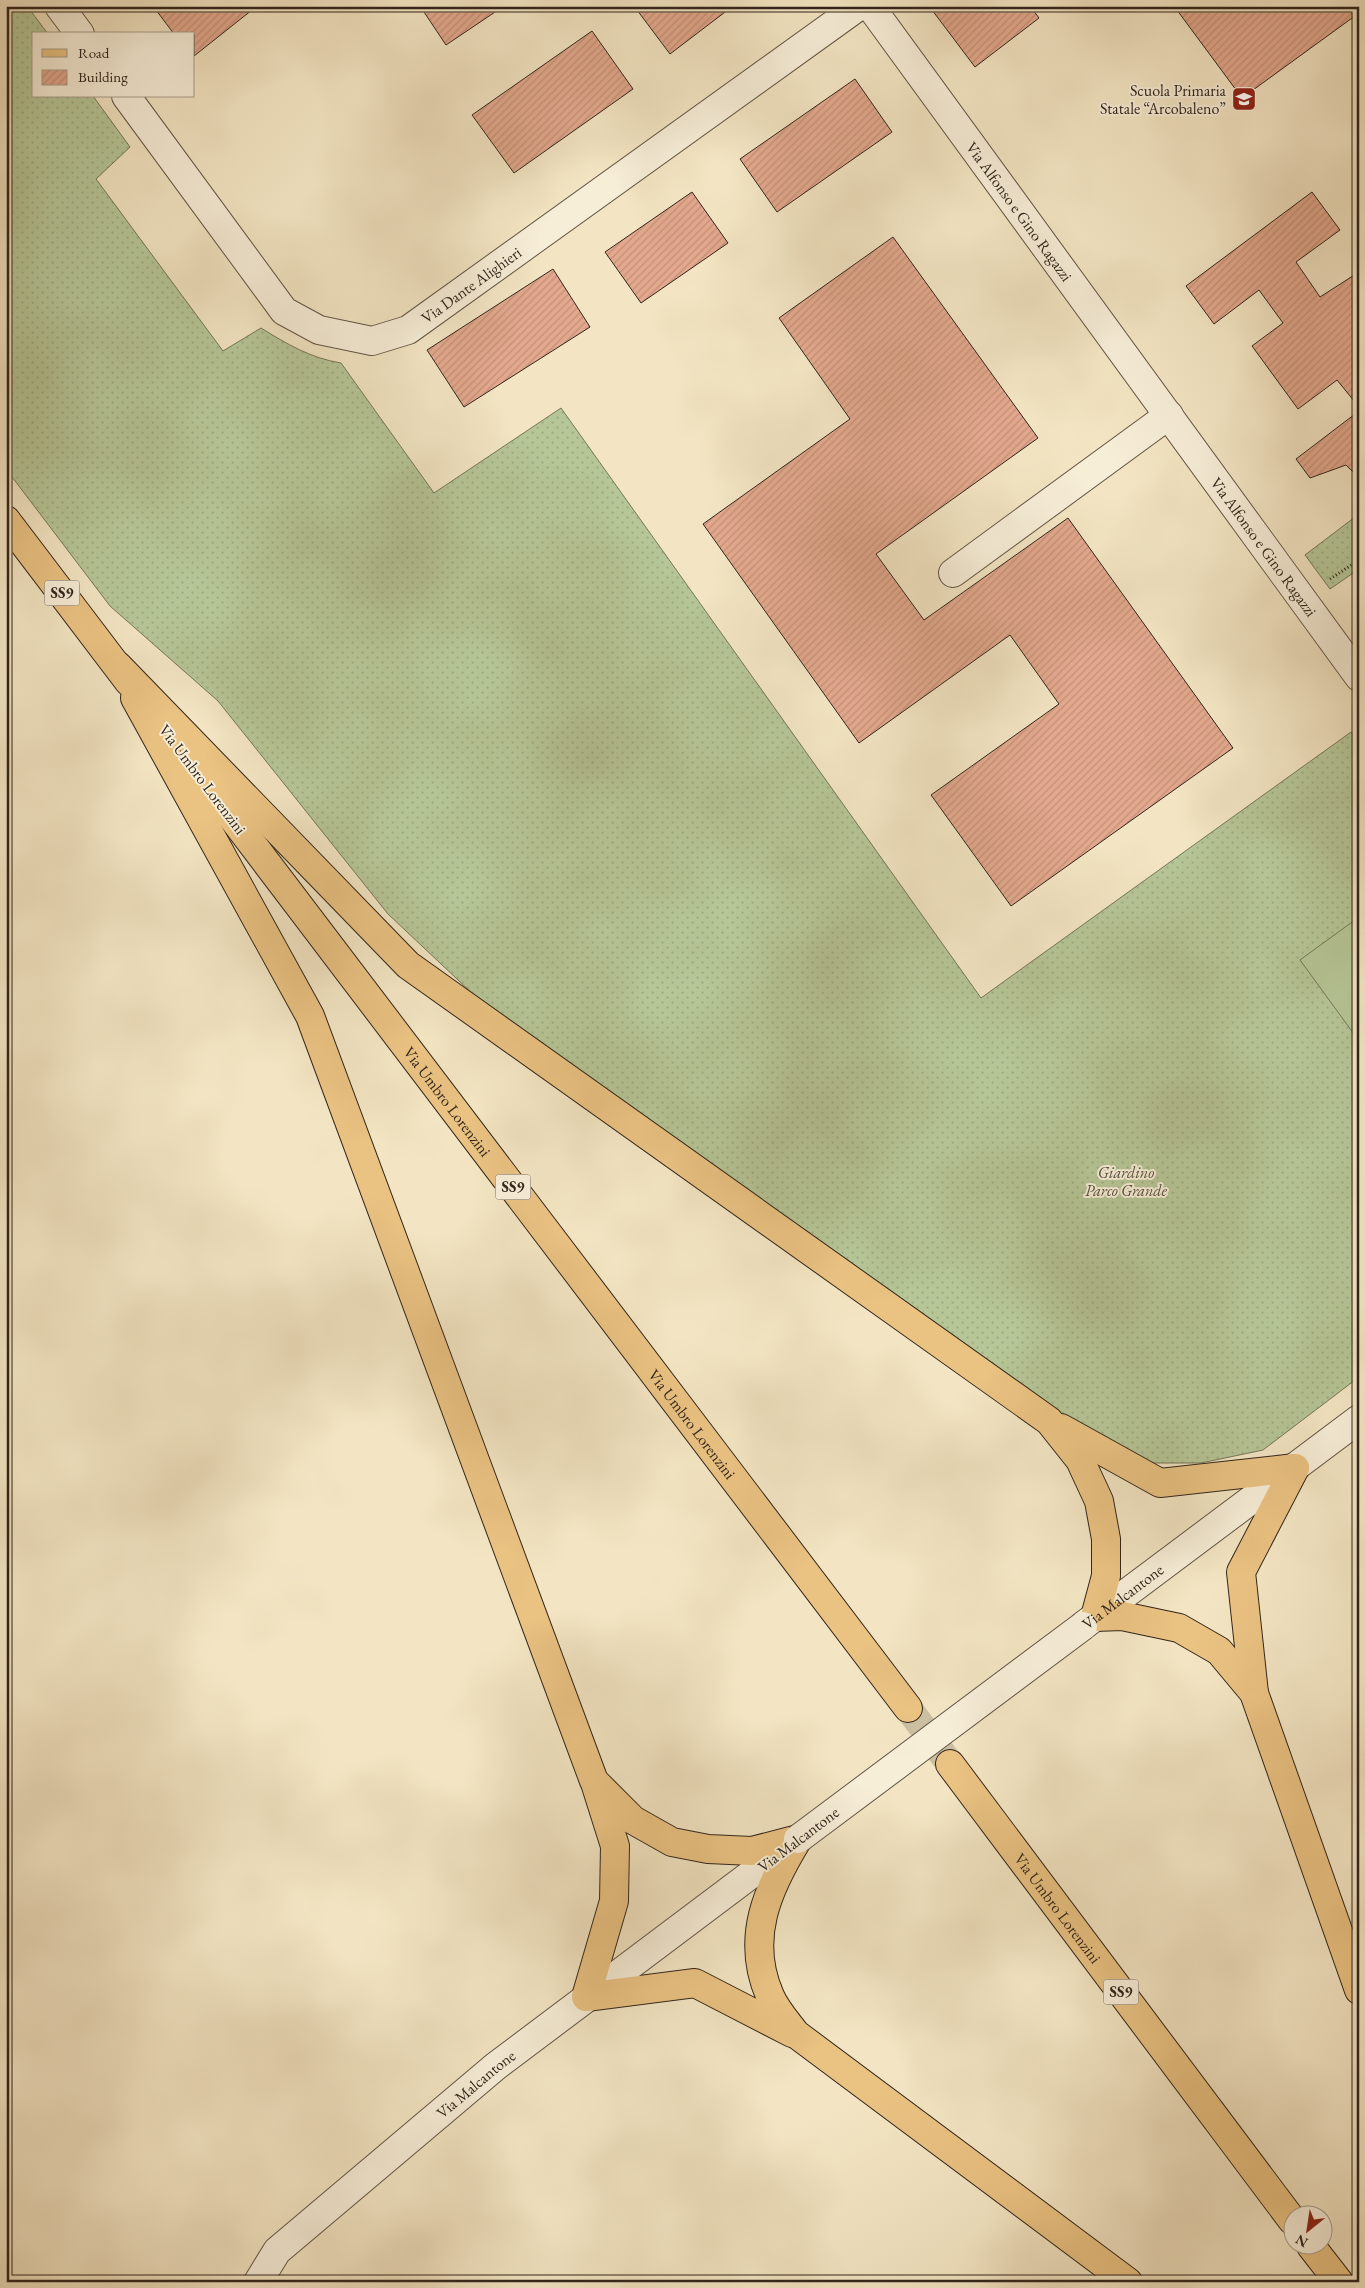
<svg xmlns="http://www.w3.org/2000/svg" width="1365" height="2288" font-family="'EB Garamond',serif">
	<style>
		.grass { fill: url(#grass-dots); stroke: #747659 }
		.pitch { fill: #b6c697; stroke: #747659 }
		.building { fill: url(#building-hatch); stroke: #31251b }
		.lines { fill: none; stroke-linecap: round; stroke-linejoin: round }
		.primary-tunnel { stroke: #ccbfa1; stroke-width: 28; stroke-dasharray: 28 14; stroke-linecap: butt }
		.street-casing { stroke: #625545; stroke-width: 30 }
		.primary-casing { stroke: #31251b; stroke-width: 30 }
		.path { stroke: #31251b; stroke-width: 3; stroke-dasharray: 1 2.5; stroke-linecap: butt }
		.street { stroke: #f7eed8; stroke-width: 28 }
		.primary { stroke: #eac282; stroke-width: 28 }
		.street-bridge-casing { stroke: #625545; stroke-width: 30; stroke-linecap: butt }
		.street-bridge { stroke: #f7eed8; stroke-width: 28 }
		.labels { text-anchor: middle; stroke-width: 4; stroke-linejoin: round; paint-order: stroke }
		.shield { fill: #f7eed8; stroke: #6c6154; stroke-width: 1 }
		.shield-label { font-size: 15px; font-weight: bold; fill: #31251b }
		.poi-label { font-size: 16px; fill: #31251b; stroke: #f7eed8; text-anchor: end }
		.street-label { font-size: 16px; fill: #31251b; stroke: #f7eed8 }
		.park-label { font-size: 16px; font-style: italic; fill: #524d3a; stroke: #f7eed8 }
	</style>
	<defs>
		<pattern id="grass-dots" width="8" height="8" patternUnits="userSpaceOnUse" patternTransform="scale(1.25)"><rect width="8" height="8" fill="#b6c697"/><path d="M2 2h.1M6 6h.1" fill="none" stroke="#9daa82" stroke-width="1.8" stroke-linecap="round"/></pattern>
		<pattern id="building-hatch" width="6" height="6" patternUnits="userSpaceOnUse" patternTransform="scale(1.25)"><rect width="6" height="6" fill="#e3a88d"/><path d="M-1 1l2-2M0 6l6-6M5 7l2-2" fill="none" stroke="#c39079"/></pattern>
	</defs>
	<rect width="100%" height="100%" fill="#f3e5c3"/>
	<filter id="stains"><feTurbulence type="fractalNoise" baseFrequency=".004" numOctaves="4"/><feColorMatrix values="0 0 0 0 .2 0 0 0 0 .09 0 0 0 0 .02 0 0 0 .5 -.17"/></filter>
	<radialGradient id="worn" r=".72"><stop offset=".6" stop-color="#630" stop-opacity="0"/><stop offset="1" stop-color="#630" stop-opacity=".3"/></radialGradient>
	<!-- grass -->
	<g class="grass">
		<path d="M6,6H27L48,34H34V96H93L130,147L96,179L223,351L261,328C287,344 310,358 341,363L434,493L561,408L981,998L1351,732L1359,744V1377L1263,1450L1201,1463H1150L1091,1442L475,996L388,914L218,701L110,606L6,469Z"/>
		<path d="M1359,514V569L1330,589L1305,555Z"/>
	</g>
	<!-- pitch -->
	<path class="pitch" d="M1359,917V1041L1300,960Z"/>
	<!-- building -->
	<g class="building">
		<path d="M153,6H257L194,56V34H174Z"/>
		<path d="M420,6H504L446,45Z"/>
		<path d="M634,6H733L670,54Z"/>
		<path d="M937,6H1030L1039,18L975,67L932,10Z"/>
		<path d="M1174,6H1359V13L1242,98Z"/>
		<path d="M592,31L633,89L514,173L472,115Z"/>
		<path d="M855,79L892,132L777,212L740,159Z"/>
		<path d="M692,192L728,243L641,303L605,252Z"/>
		<path d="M1312,192L1340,230L1296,262L1320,297L1359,272V407L1337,380L1298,409L1252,346L1283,323L1259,290L1214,324L1186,286Z"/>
		<path d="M893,237L1038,438L876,554L924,620L1068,518L1233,748L1011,906L931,795L1059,704L1010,635L859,743L703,524L850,419L779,318Z"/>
		<path d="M553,269L590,327L464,407L427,350Z"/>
		<path d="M1359,411V478L1346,465L1310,478L1296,459Z"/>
	</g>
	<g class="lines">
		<!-- primary-tunnel -->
		<path class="primary-tunnel" d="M908,1708L950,1764"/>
		<defs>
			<g id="street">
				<path d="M59,6L80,34"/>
				<path id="s1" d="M870,6L1359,677"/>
				<path id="s2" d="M126,96L284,311L319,330L372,341L408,330L859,6"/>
				<path d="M953,573L1169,415"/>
				<path id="s3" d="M1084,1625L1359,1419"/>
				<path id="s4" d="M258,2282L277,2251L496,2066L798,1839"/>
			</g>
			<g id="primary">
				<path d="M6,520L129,682"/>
				<path d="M118,666L408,965L1049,1421L1080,1460L1099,1501L1106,1539V1576L1095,1617L1122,1616L1179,1628L1219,1651L1254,1693L1359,1990"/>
				<path d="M135,698L310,1016L594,1781L633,1820L672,1842L708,1849L752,1851L798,1839"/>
				<path id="s5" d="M190,762L908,1708"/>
				<path d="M1061,1428L1160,1483L1295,1468"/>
				<path d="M1254,1693L1241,1572L1295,1468"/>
				<path id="s6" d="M950,1764L1292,2220"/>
				<path d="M596,1786L615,1846L614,1901L586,1997L695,1983L792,2033"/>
				<path d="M798,1839C767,1889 745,1939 770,1996C776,2010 787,2022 796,2034L1128,2282"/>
				<path d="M1311,2246L1339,2282"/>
			</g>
		</defs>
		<!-- street casing -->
		<use href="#street" class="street-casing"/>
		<!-- primary casing -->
		<use href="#primary" class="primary-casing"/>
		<!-- path -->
		<path class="path" d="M1330,579L1359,560"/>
		<!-- street -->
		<use href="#street" class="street"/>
		<!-- primary -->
		<use href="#primary" class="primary"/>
		<defs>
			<path id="street-bridge" d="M798,1839L1083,1626"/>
		</defs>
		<!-- street-bridge casing -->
		<use href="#street-bridge" class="street-bridge-casing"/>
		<!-- street-bridge -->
		<use href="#street-bridge" class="street-bridge"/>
	</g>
	<!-- icons -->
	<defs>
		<symbol id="school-square" viewBox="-11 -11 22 22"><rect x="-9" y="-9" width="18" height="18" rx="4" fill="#8f2418" stroke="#f7eed8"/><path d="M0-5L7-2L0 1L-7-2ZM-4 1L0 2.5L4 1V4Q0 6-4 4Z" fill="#fff"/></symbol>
	</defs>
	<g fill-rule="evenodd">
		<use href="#school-square" x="1230" y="85" width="28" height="28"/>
	</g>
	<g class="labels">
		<!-- shield labels -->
		<g class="shield">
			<rect x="44.5" y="580.5" width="35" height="25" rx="4"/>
			<rect x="495.5" y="1174.5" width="35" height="25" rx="4"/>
			<rect x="1103.5" y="1979.5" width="35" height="25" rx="4"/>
		</g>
		<g class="shield-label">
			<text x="62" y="598">SS9</text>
			<text x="513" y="1192">SS9</text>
			<text x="1121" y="1997">SS9</text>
		</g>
		<!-- poi labels -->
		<g class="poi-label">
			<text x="1226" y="96">Scuola Primaria<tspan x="1226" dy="18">Statale “Arcobaleno”</tspan></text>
		</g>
		<!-- street labels -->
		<g class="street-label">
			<text dy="6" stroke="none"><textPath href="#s1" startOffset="254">Via Alfonso e Gino Ragazzi</textPath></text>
			<text dy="6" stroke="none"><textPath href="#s2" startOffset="476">Via Dante Alighieri</textPath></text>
			<text dy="6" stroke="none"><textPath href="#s1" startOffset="669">Via Alfonso e Gino Ragazzi</textPath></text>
			<text transform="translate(203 779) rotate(53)" y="6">Via Umbro Lorenzini</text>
			<text dy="6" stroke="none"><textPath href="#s5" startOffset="426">Via Umbro Lorenzini</textPath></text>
			<text dy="6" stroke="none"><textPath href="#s5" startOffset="831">Via Umbro Lorenzini</textPath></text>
			<text dy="6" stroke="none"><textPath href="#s3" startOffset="48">Via Malcantone</textPath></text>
			<text transform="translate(798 1839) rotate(-37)" y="6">Via Malcantone</text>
			<text dy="6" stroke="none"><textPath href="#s6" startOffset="180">Via Umbro Lorenzini</textPath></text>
			<text dy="6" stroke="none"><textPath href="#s4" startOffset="296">Via Malcantone</textPath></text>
		</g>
		<!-- park labels -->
		<g class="park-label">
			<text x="1126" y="1178">Giardino<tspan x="1126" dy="18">Parco Grande</tspan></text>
		</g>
	</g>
	<!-- margin -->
	<rect width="1365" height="2288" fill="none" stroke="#f3e5c3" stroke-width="25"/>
	<rect x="8" y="8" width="1350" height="2273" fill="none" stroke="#31251b" stroke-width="2.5"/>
	<rect x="12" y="12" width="1340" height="2263" fill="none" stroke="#31251b"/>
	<!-- legend -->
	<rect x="32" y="32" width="162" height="65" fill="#f7eed8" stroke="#a89e8c"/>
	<rect x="42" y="49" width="25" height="8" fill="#eac282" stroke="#a89e8c"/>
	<text x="78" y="58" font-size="15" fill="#31251b">Road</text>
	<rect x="42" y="70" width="25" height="15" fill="url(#building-hatch)" stroke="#a89e8c"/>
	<text x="78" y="82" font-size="15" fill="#31251b">Building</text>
	<!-- north arrow -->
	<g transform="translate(1308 2230) rotate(210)"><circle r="24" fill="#f7eed8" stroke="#a89e8c"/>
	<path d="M0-4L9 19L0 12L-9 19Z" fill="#8f2418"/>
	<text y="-8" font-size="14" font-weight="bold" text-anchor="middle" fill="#31251b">N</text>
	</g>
	<rect width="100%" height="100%" filter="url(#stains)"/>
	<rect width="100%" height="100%" fill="url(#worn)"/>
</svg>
